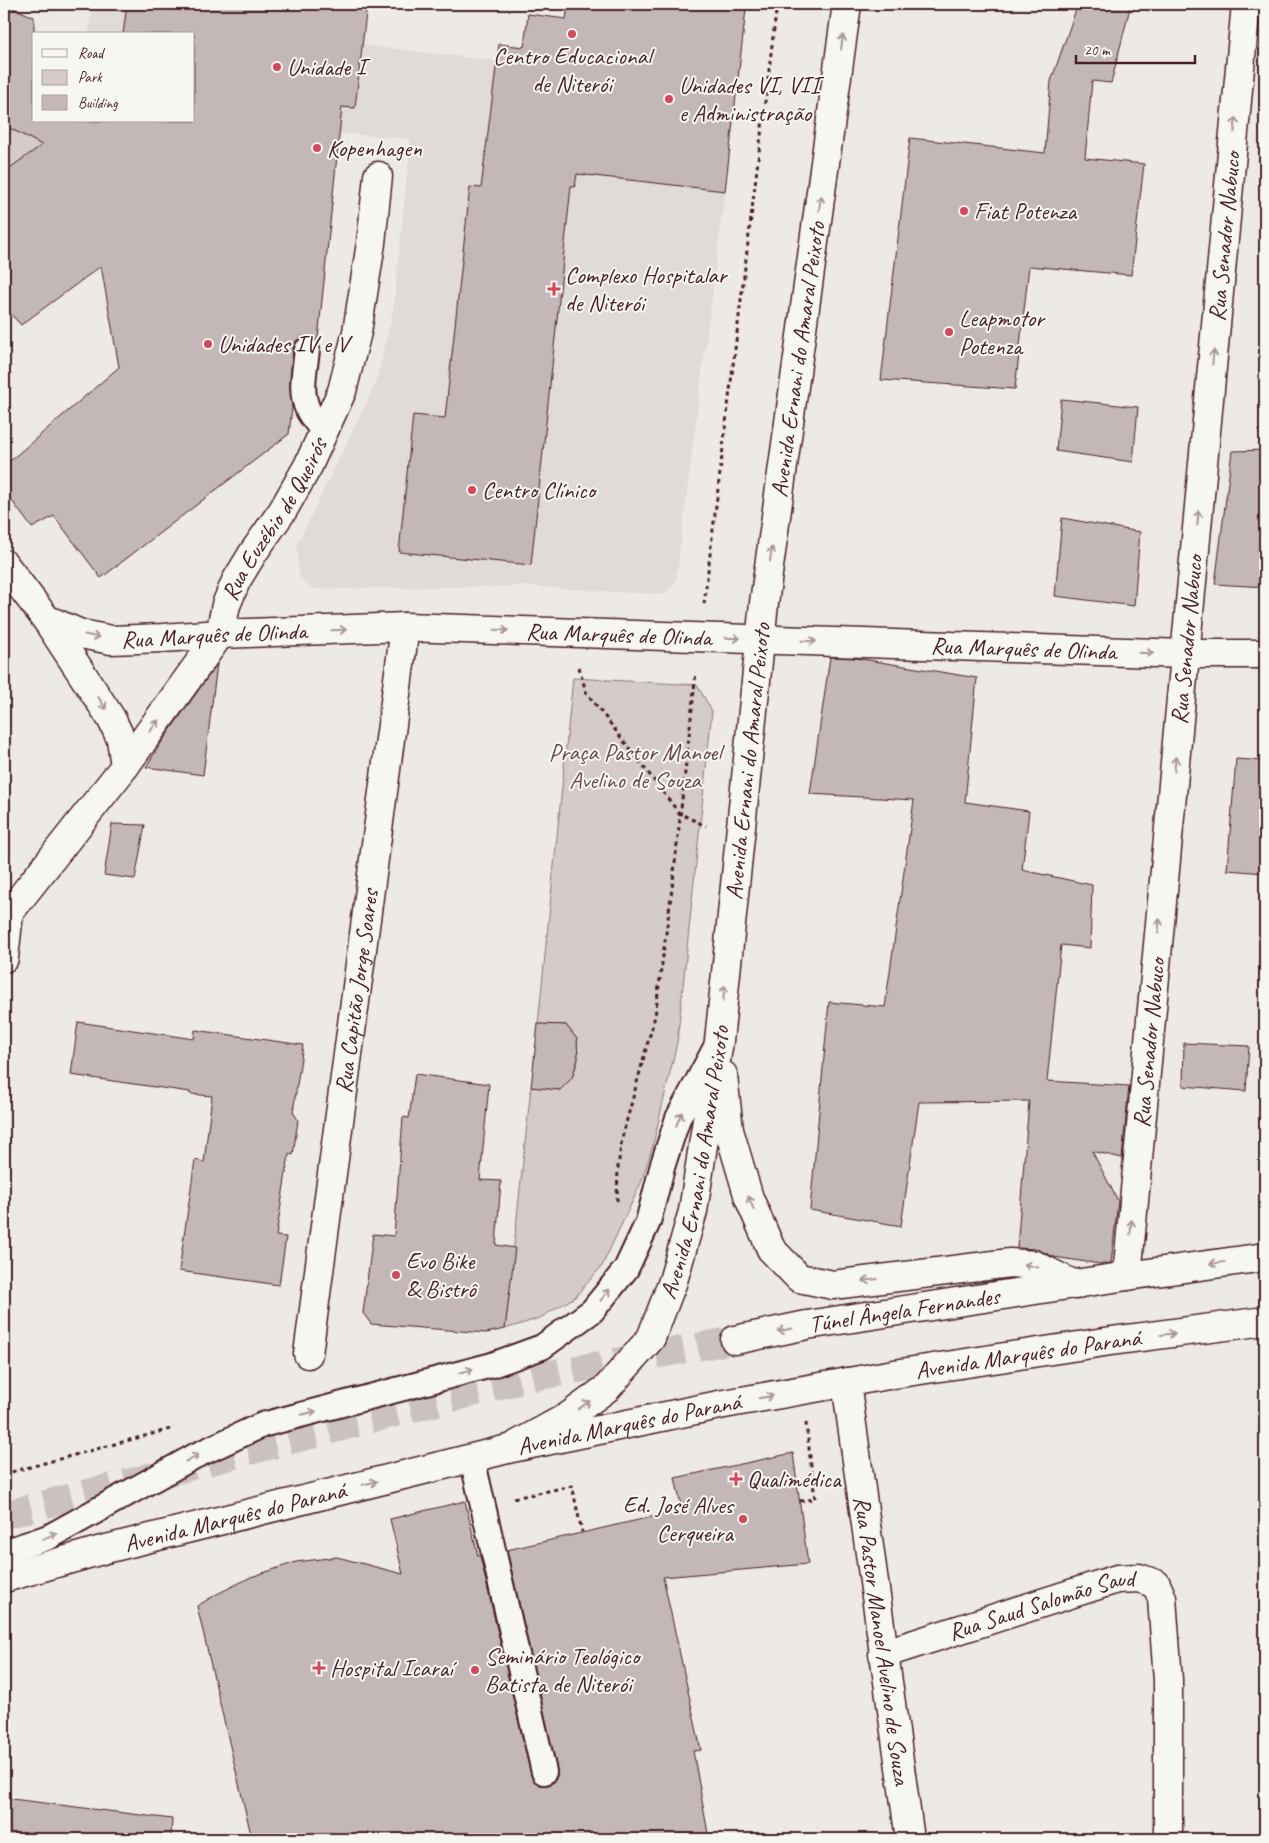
<svg xmlns="http://www.w3.org/2000/svg" width="1269" height="1843" font-family="Caveat,sans-serif">
	<style>
		.built { fill: #e0dad8 }
		.green { fill: #d4cbca; stroke: #8f757a }
		.building { fill: #c4b7b7; stroke: #4a1f2b }
		.lines { fill: none; stroke-linecap: round; stroke-linejoin: round }
		.primary-tunnel { stroke: #ccc1c1; stroke-width: 28; stroke-dasharray: 28 14; stroke-linecap: butt }
		.lane-casing { stroke: #4a1f2b; stroke-width: 28 }
		.street-casing { stroke: #4a1f2b; stroke-width: 31 }
		.secondary-casing { stroke: #4a1f2b; stroke-width: 31 }
		.primary-casing { stroke: #4a1f2b; stroke-width: 31 }
		.path { stroke: #4a1f2b; stroke-width: 3; stroke-dasharray: 4 4; stroke-linecap: butt }
		.lane { stroke: #f6f6f2; stroke-width: 24 }
		.street { stroke: #f6f6f2; stroke-width: 28 }
		.secondary { stroke: #f6f6f2; stroke-width: 28 }
		.primary { stroke: #f6f6f2; stroke-width: 28 }
		.oneway { stroke: #a99598 }
		.poi-dot { fill: #d1495b; stroke: #f6f6f2; stroke-width: 2 }
		.labels { text-anchor: middle; stroke-width: 4; stroke-linejoin: round; paint-order: stroke }
		.poi-label { font-size: 24px; fill: #4a1f2b; stroke: #f6f6f2; text-anchor: start }
		.street-label { font-size: 24px; fill: #4a1f2b; stroke: #f6f6f2 }
		.park-label { font-size: 24px; fill: #6c4a53; stroke: #f6f6f2 }
	</style>
	<rect width="100%" height="100%" fill="#ece9e6"/>
	<filter id="ink" filterUnits="userSpaceOnUse"><feTurbulence type="fractalNoise" baseFrequency=".02" numOctaves="2"/><feDisplacementMap in="SourceGraphic" scale="10" xChannelSelector="R" yChannelSelector="G"/><feConvolveMatrix kernelMatrix="1 2 1 2 8 2 1 2 1" color-interpolation-filters="sRGB"/></filter>
	<g filter="url(#ink)">
		<!-- built -->
		<path class="built" d="M93,4H367L363,45L496,61L499,44L524,47L740,58L725,191L676,579L666,594L613,592L527,586L312,589L299,577L297,545L376,383L393,311L411,139L340,133L318,339L300,338L289,434L101,578L20,471L119,367L194,121V34H88Z"/>
		<!-- green -->
		<g class="green">
			<path d="M4,125L84,167L21,161L4,172Z"/>
			<path d="M573,678L697,685L712,711L677,1043L653,1145L641,1183L602,1266L575,1297L540,1318L505,1329L531,1087L560,1090L572,1078L578,1059L577,1039L566,1025L538,1024Z"/>
		</g>
		<!-- building -->
		<g class="building">
			<path d="M4,4L34,17V121H194V34H123L127,4H367L355,108L342,107L318,339L308,336L302,337L296,341L293,348L290,380L292,408L289,434L101,578L54,516L32,528L4,490V466L119,367L101,266L21,325L4,307V172L42,145L4,125Z"/>
			<path d="M568,4H695L746,9L725,191L577,174L575,187L571,186L531,565L399,552L413,415L445,418L470,187L481,188L499,44L524,47L528,14L566,19Z"/>
			<path d="M1078,4H1131L1111,83L1092,81L1085,158L1144,164L1131,275L1029,266L1015,389L881,380L910,138L1045,153L1051,81Z"/>
			<path d="M1061,399L1138,407L1133,462L1056,451Z"/>
			<path d="M1265,450V587L1215,584L1232,451Z"/>
			<path d="M1062,518L1140,532L1134,606L1055,596Z"/>
			<path d="M830,657L856,658L977,678L965,802L1029,811L1022,870L1092,885L1090,948L1061,945L1047,1081L1129,1086L1122,1158L1092,1151L1118,1201L1111,1263L1100,1264L1054,1257L1037,1249L1017,1248L1029,1101L919,1102L901,1226L810,1210L829,1002L885,1007L914,800L810,794Z"/>
			<path d="M217,664L203,775L146,767L159,746Z"/>
			<path d="M1236,759L1265,761V873L1227,870Z"/>
			<path d="M112,824L145,825L135,879L104,875Z"/>
			<path d="M78,1022L194,1039L195,1030L303,1045L293,1112L298,1120L293,1155L289,1154L276,1236L286,1237L279,1285L179,1271L195,1160L204,1162L212,1096L190,1094V1092L71,1075Z"/>
			<path d="M538,1024L566,1025L577,1039L578,1059L572,1078L560,1090L531,1087Z"/>
			<path d="M1184,1043L1249,1046L1246,1091L1183,1086Z"/>
			<path d="M415,1074L489,1084L480,1180L501,1181L496,1245L515,1248L505,1329L486,1333L371,1324L363,1313L373,1234L394,1236L403,1117L409,1118Z"/>
			<path d="M793,1453L808,1564L663,1577L701,1750L693,1751L709,1839H252L197,1606L217,1594L251,1577L296,1562L337,1557L403,1574L390,1519L465,1501L478,1556H480L531,1775L534,1781L540,1785H548L554,1782L557,1776V1769L507,1550L682,1510L675,1478Z"/>
			<path d="M4,1798L172,1819L171,1839H4Z"/>
		</g>
		<g class="lines">
			<!-- primary-tunnel -->
			<path class="primary-tunnel" d="M4,1515L529,1378L735,1340"/>
			<defs>
				<g id="lane">
					<path d="M307,350C305,370 299,391 308,410C312,418 319,425 324,432"/>
					<path d="M472,1458L544,1772"/>
					<path d="M4,1552L49,1537L195,1456L262,1425L492,1365L542,1347L592,1311L626,1269L648,1222L663,1164L678,1118L715,1049"/>
				</g>
				<g id="street">
					<path id="s1" d="M220,634L226,605L236,581L253,553L283,510L308,466L342,391L357,332L371,243L378,176"/>
					<path id="s2" d="M1127,1276L1246,4"/>
					<path id="s3" d="M308,1354L405,627"/>
					<path id="s4" d="M846,1382L910,1839"/>
					<path id="s5" d="M883,1654L1117,1579L1139,1578L1156,1584L1162,1598L1168,1680V1839"/>
				</g>
				<g id="secondary">
					<path id="s6" d="M4,564L46,619L81,634L111,640L163,638L220,634L405,627L1185,654H1265"/>
					<path d="M46,619L111,718L121,739L125,766"/>
					<path d="M4,919L125,766L220,634"/>
					<path d="M4,958L9,913"/>
					<path d="M723,1075L729,1130L749,1198L771,1249L799,1278L833,1285L1010,1263L1035,1265L1075,1285"/>
					<path id="s7" d="M518,1444L569,1416L607,1388L651,1338L673,1281L693,1211L719,1041L764,603L847,4"/>
				</g>
				<g id="primary">
					<path id="s8" d="M735,1340L807,1325L1127,1276L1265,1257"/>
					<path id="s9" d="M4,1578L102,1550L512,1448L724,1404L894,1374L1111,1341L1265,1321"/>
				</g>
			</defs>
			<!-- lane casing -->
			<use href="#lane" class="lane-casing"/>
			<!-- street casing -->
			<use href="#street" class="street-casing"/>
			<!-- secondary casing -->
			<use href="#secondary" class="secondary-casing"/>
			<!-- primary casing -->
			<use href="#primary" class="primary-casing"/>
			<!-- path -->
			<g class="path">
				<path d="M704,604L777,4"/>
				<path d="M579,667L586,692L679,813L706,826"/>
				<path d="M617,1201L618,1167L622,1138L655,1016L673,881L696,672"/>
				<path d="M4,1474L174,1428"/>
				<path d="M514,1498L572,1486L582,1532"/>
				<path d="M800,1501L815,1499L806,1423"/>
			</g>
			<!-- lane -->
			<use href="#lane" class="lane"/>
			<!-- street -->
			<use href="#street" class="street"/>
			<!-- secondary -->
			<use href="#secondary" class="secondary"/>
			<!-- primary -->
			<use href="#primary" class="primary"/>
		</g>
		<!-- one-way arrows -->
		<defs><path id="oneway-shaft" d="M-6 0H5M1.5-3L5.5 0L1.5 3" fill="none" stroke-width="1.6" stroke-linecap="round" stroke-linejoin="round" transform="scale(1.25)"/></defs>
		<g class="oneway">
			<use href="#oneway-shaft" transform="translate(842 42) rotate(-82)"/>
			<use href="#oneway-shaft" transform="translate(1235 125) rotate(-85)"/>
			<use href="#oneway-shaft" transform="translate(820 203) rotate(-82)"/>
			<use href="#oneway-shaft" transform="translate(1213 357) rotate(-85)"/>
			<use href="#oneway-shaft" transform="translate(1198 518) rotate(-85)"/>
			<use href="#oneway-shaft" transform="translate(771 554) rotate(-82)"/>
			<use href="#oneway-shaft" transform="translate(339 630) rotate(-2)"/>
			<use href="#oneway-shaft" transform="translate(501 630) rotate(2)"/>
			<use href="#oneway-shaft" transform="translate(92 636) rotate(11)"/>
			<use href="#oneway-shaft" transform="translate(733 638) rotate(2)"/>
			<use href="#oneway-shaft" transform="translate(809 641) rotate(2)"/>
			<use href="#oneway-shaft" transform="translate(1146 653) rotate(2)"/>
			<use href="#oneway-shaft" transform="translate(102 703) rotate(58)"/>
			<use href="#oneway-shaft" transform="translate(154 726) rotate(-54)"/>
			<use href="#oneway-shaft" transform="translate(1175 764) rotate(-85)"/>
			<use href="#oneway-shaft" transform="translate(1159 926) rotate(-85)"/>
			<use href="#oneway-shaft" transform="translate(724 993) rotate(-84)"/>
			<use href="#oneway-shaft" transform="translate(679 1119) rotate(-67)"/>
			<use href="#oneway-shaft" transform="translate(751 1203) rotate(-112)"/>
			<use href="#oneway-shaft" transform="translate(1131 1227) rotate(-85)"/>
			<use href="#oneway-shaft" transform="translate(1217 1263) rotate(172)"/>
			<use href="#oneway-shaft" transform="translate(1031 1266) rotate(-169)"/>
			<use href="#oneway-shaft" transform="translate(870 1280) rotate(173)"/>
			<use href="#oneway-shaft" transform="translate(605 1295) rotate(-52)"/>
			<use href="#oneway-shaft" transform="translate(785 1330) rotate(169)"/>
			<use href="#oneway-shaft" transform="translate(1168 1334) rotate(-7)"/>
			<use href="#oneway-shaft" transform="translate(466 1371) rotate(-15)"/>
			<use href="#oneway-shaft" transform="translate(766 1397) rotate(-10)"/>
			<use href="#oneway-shaft" transform="translate(584 1405) rotate(-36)"/>
			<use href="#oneway-shaft" transform="translate(309 1413) rotate(-14)"/>
			<use href="#oneway-shaft" transform="translate(192 1458) rotate(-28)"/>
			<use href="#oneway-shaft" transform="translate(370 1483) rotate(-14)"/>
			<use href="#oneway-shaft" transform="translate(50 1536) rotate(-24)"/>
		</g>
	</g>
	<!-- markers -->
	<g class="poi-dot">
		<circle cx="572" cy="34" r="5"/>
		<circle cx="277" cy="67" r="5"/>
		<circle cx="669" cy="99" r="5"/>
		<circle cx="317" cy="148" r="5"/>
		<circle cx="964" cy="211" r="5"/>
		<path d="M551.5 281.5h5v5h5v5h-5v5h-5v-5h-5v-5h5z"/>
		<circle cx="949" cy="332" r="5"/>
		<circle cx="208" cy="344" r="5"/>
		<circle cx="472" cy="490" r="5"/>
		<circle cx="396" cy="1275" r="5"/>
		<path d="M733.5 1471.5h5v5h5v5h-5v5h-5v-5h-5v-5h5z"/>
		<circle cx="743" cy="1519" r="5"/>
		<path d="M316.5 1660.5h5v5h5v5h-5v5h-5v-5h-5v-5h5z"/>
		<circle cx="475" cy="1670" r="5"/>
	</g>
	<g class="labels">
		<!-- poi labels -->
		<g class="poi-label">
			<text x="572" y="64" text-anchor="middle">Centro Educacional<tspan x="572" dy="28">de Niterói</tspan></text>
			<text x="287" y="75">Unidade I</text>
			<text x="679" y="93">Unidades VI, VII<tspan x="679" dy="28">e Administração</tspan></text>
			<text x="327" y="156">Kopenhagen</text>
			<text x="974" y="219">Fiat Potenza</text>
			<text x="565" y="283">Complexo Hospitalar<tspan x="565" dy="28">de Niterói</tspan></text>
			<text x="959" y="326">Leapmotor<tspan x="959" dy="28">Potenza</tspan></text>
			<text x="218" y="352">Unidades IV e V</text>
			<text x="482" y="498">Centro Clínico</text>
			<text x="406" y="1269">Evo Bike<tspan x="406" dy="28">&amp; Bistrô</tspan></text>
			<text x="747" y="1487">Qualimédica</text>
			<text x="733" y="1513" text-anchor="end">Ed. José Alves<tspan x="733" dy="28">Cerqueira</tspan></text>
			<text x="485" y="1664">Seminário Teológico<tspan x="485" dy="28">Batista de Niterói</tspan></text>
			<text x="330" y="1676">Hospital Icaraí</text>
		</g>
		<!-- street labels -->
		<g class="street-label">
			<text dy="8" stroke="none"><textPath href="#s2" startOffset="1044">Rua Senador Nabuco</textPath></text>
			<text dy="8" stroke="none"><textPath href="#s7" startOffset="1164">Avenida Ernani do Amaral Peixoto</textPath></text>
			<text dy="8" stroke="none"><textPath href="#s1" startOffset="128">Rua Euzébio de Queirós</textPath></text>
			<text dy="8" stroke="none"><textPath href="#s6" startOffset="646">Rua Marquês de Olinda</textPath></text>
			<text dy="8" stroke="none"><textPath href="#s6" startOffset="241">Rua Marquês de Olinda</textPath></text>
			<text dy="8" stroke="none"><textPath href="#s2" startOffset="639">Rua Senador Nabuco</textPath></text>
			<text dy="8" stroke="none"><textPath href="#s6" startOffset="1051">Rua Marquês de Olinda</textPath></text>
			<text dy="8" stroke="none"><textPath href="#s7" startOffset="759">Avenida Ernani do Amaral Peixoto</textPath></text>
			<text dy="8" stroke="none"><textPath href="#s3" startOffset="366">Rua Capitão Jorge Soares</textPath></text>
			<text dy="8" stroke="none"><textPath href="#s2" startOffset="234">Rua Senador Nabuco</textPath></text>
			<text dy="8" stroke="none"><textPath href="#s7" startOffset="354">Avenida Ernani do Amaral Peixoto</textPath></text>
			<text dy="8" stroke="none"><textPath href="#s8" startOffset="172">Túnel Ângela Fernandes</textPath></text>
			<text dy="8" stroke="none"><textPath href="#s9" startOffset="1049">Avenida Marquês do Paraná</textPath></text>
			<text dy="8" stroke="none"><textPath href="#s9" startOffset="644">Avenida Marquês do Paraná</textPath></text>
			<text dy="8" stroke="none"><textPath href="#s9" startOffset="239">Avenida Marquês do Paraná</textPath></text>
			<text dy="8" stroke="none"><textPath href="#s5" startOffset="166">Rua Saud Salomão Saud</textPath></text>
			<text dy="8" stroke="none"><textPath href="#s4" startOffset="261">Rua Pastor Manoel Avelino de Souza</textPath></text>
		</g>
		<!-- park labels -->
		<g class="park-label">
			<text x="635" y="760">Praça Pastor Manoel<tspan x="635" dy="28">Avelino de Souza</tspan></text>
		</g>
	</g>
	<!-- margin -->
	<rect width="1269" height="1843" fill="none" stroke="#f6f6f2" stroke-width="20"/>
	<rect x="10" y="10" width="1249" height="1823" fill="none" stroke="#4a1f2b" stroke-width="2" filter="url(#ink)"/>
	<!-- legend -->
	<rect x="32" y="32" width="162" height="90" fill="#f6f6f2" stroke="#b1a0a2"/>
	<rect x="42" y="49" width="25" height="8" fill="#f6f6f2" stroke="#b1a0a2"/>
	<text x="78" y="58" font-size="15" fill="#4a1f2b">Road</text>
	<rect x="42" y="70" width="25" height="15" fill="#d4cbca" stroke="#b1a0a2"/>
	<text x="78" y="82" font-size="15" fill="#4a1f2b">Park</text>
	<rect x="42" y="95" width="25" height="15" fill="#c4b7b7" stroke="#b1a0a2"/>
	<text x="78" y="108" font-size="15" fill="#4a1f2b">Building</text>
	<!-- scale -->
	<path d="M1076 55v8h119v-8" fill="none" stroke="#4a1f2b" stroke-width="2.5"/>
	<text x="1084" y="55" font-size="15" fill="#4a1f2b" stroke="#f6f6f2" stroke-width="4" paint-order="stroke">20 m</text>
</svg>
